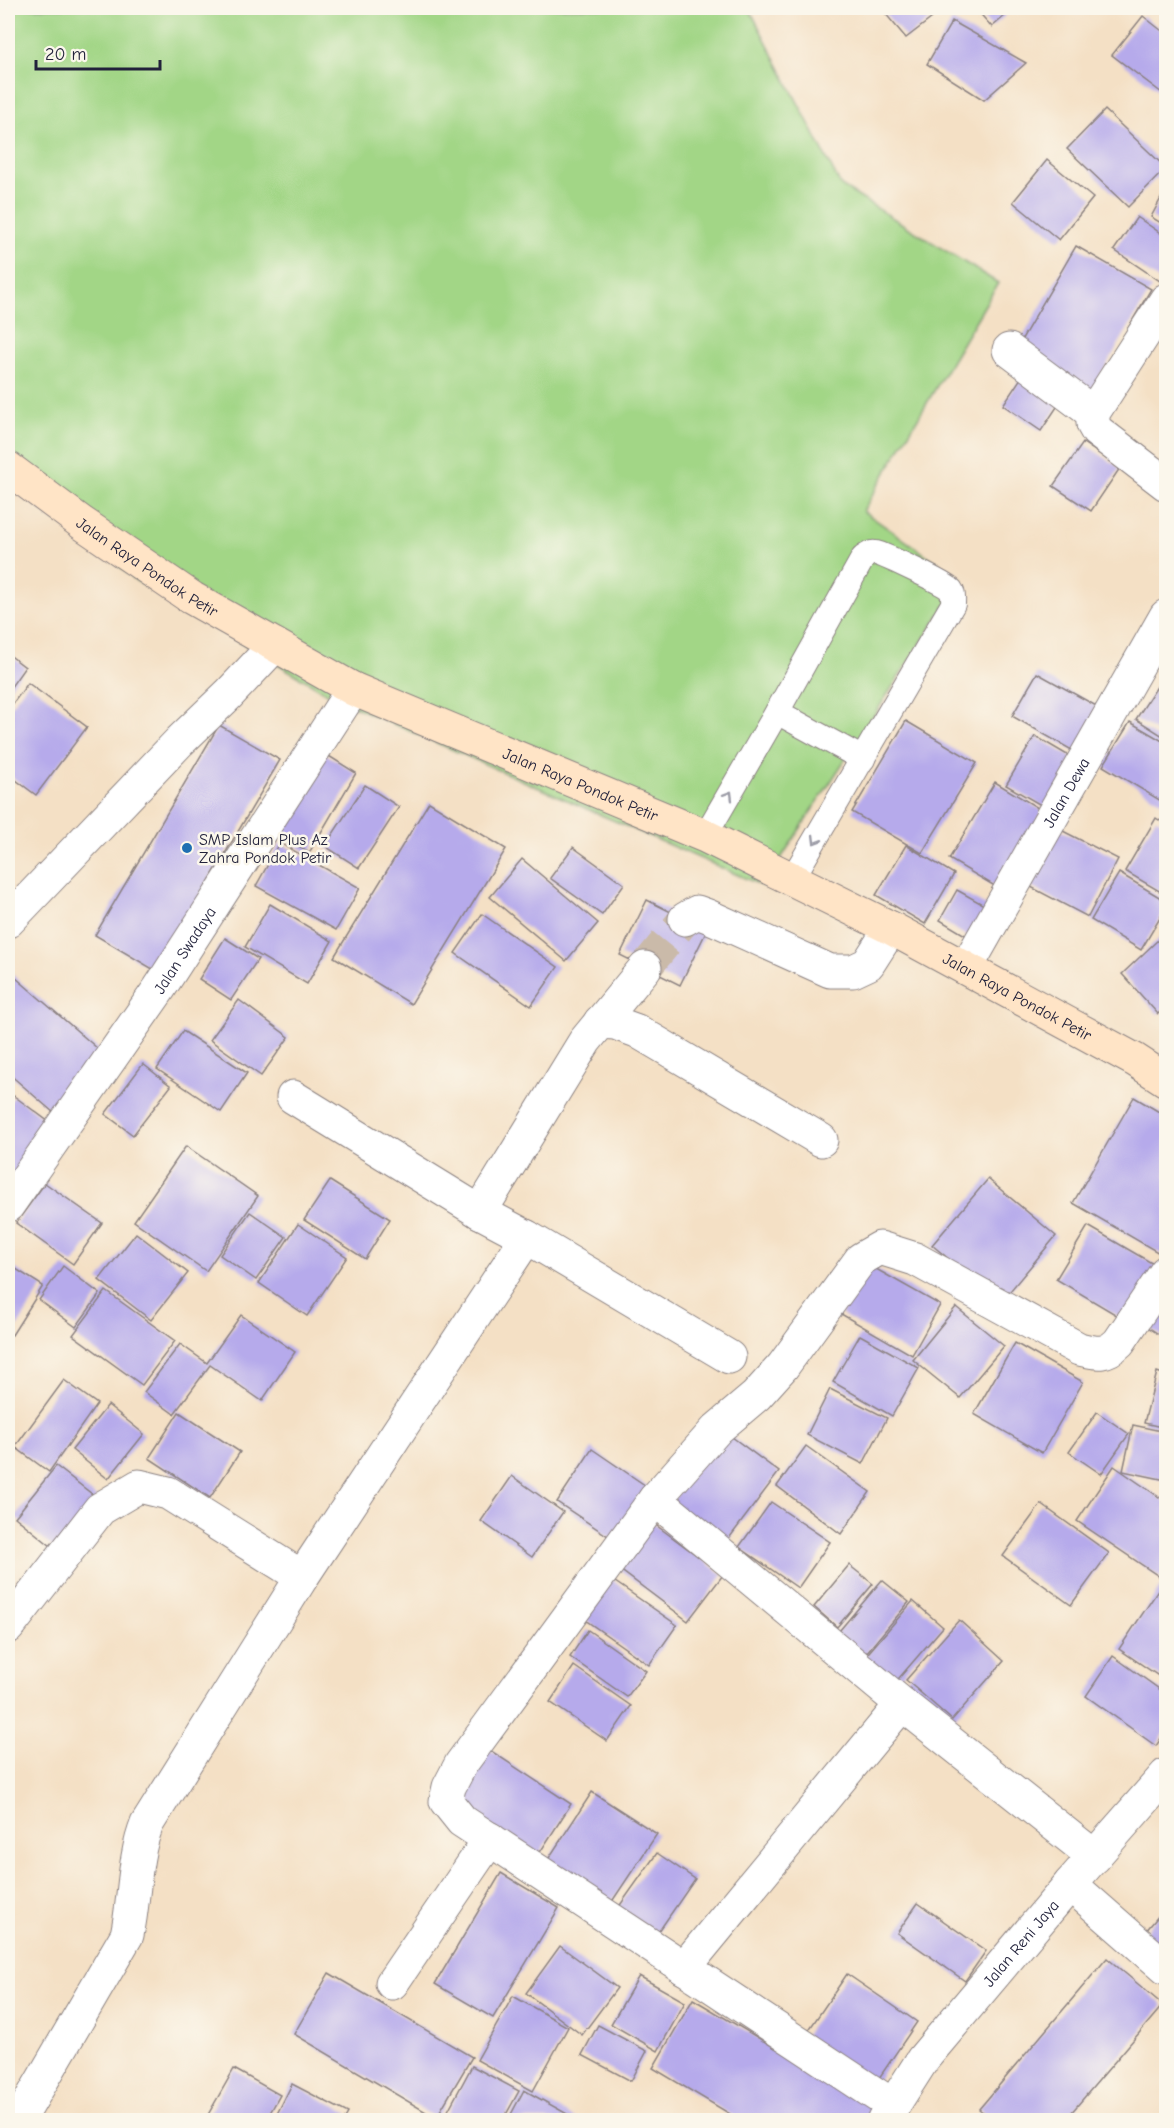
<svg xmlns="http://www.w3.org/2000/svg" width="1174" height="2128" font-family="'Comic Neue',sans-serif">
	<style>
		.green { fill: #a2d686; stroke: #627c60; stroke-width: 1.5 }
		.building { fill: #b6aaeb }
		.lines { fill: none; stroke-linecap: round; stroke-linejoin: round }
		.minor-tunnel { stroke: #cabaa9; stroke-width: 33; stroke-dasharray: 33 16; stroke-linecap: butt }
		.service-casing { stroke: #8b8180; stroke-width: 26 }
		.minor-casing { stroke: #8b8180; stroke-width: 35 }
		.secondary-casing { stroke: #8b8180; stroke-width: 35 }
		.service { stroke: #fff; stroke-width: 24 }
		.minor { stroke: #fff; stroke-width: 33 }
		.secondary { stroke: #ffe4c6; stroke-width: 33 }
		.oneway { stroke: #9c9ca7 }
		.poi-dot { fill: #1f6fb2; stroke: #fbf7ec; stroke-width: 2 }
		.labels { text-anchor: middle; stroke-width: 5; stroke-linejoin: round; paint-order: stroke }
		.street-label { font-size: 16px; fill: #22223b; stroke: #fbf7ec }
		.poi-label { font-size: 16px; fill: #22223b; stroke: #fbf7ec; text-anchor: start }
	</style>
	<rect width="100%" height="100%" fill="#fbf7ec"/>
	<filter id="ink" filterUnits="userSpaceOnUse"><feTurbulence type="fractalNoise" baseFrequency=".0167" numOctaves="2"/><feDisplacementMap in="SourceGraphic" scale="12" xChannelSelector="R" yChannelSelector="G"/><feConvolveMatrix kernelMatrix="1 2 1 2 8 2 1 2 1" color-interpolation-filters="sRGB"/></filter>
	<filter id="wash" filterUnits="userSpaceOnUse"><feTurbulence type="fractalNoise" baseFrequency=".008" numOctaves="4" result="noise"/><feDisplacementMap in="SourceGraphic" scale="24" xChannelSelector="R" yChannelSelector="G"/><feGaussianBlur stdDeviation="1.35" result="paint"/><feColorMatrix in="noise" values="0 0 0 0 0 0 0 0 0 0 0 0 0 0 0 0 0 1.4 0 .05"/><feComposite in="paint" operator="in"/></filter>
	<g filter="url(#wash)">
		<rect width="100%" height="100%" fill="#f4e0c5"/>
		<!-- green -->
		<path class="green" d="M8,8H749L841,186L998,283L863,511L962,580L763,886L339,700L135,580L8,468Z"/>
		<g id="blocks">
			<!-- building -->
			<g class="building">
				<path d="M890,8H945L906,38L884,12Z"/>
				<path d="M975,8H1014L992,27Z"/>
				<path d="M1143,16L1166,34V96L1112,55Z"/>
				<path d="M952,21L1026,63L984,100L927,64Z"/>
				<path d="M1105,110L1166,168L1128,207L1067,149Z"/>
				<path d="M1047,160L1093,198L1059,240L1013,202Z"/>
				<path d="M1166,189V226L1151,217Z"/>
				<path d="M1137,217L1166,237V285L1114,250Z"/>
				<path d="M1076,246L1151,289L1090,393L1016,349Z"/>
				<path d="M1023,375L1061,401L1041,431L1003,405Z"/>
				<path d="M1083,443L1120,468L1091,511L1053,486Z"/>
				<path d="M8,654L25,667L8,691Z"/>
				<path d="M1037,673L1109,713L1084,757L1012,716Z"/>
				<path d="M1160,682L1166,686V738L1136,719Z"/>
				<path d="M28,683L87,727L36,795L8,774V710Z"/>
				<path d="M906,721L977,763L922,853L852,812Z"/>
				<path d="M1130,722L1166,743V804L1103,766Z"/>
				<path d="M219,725L280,760L156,971L95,935Z"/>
				<path d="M1035,736L1081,763L1053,812L1006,785Z"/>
				<path d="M324,753L356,773L309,853L277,834Z"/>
				<path d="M995,782L1043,811L998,888L949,859Z"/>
				<path d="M365,785L399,807L359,868L325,846Z"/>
				<path d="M429,802L506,849L411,1004L334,957Z"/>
				<path d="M1156,818L1166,825V895L1125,871Z"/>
				<path d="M1057,828L1118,859L1088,917L1027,885Z"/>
				<path d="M280,843L360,888L336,930L256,886Z"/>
				<path d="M906,845L954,874L925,924L876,895Z"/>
				<path d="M573,847L624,884L602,915L550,878Z"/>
				<path d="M522,859L598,923L566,961L490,897Z"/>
				<path d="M1119,873L1166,901V908L1141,950L1091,920Z"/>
				<path d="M957,890L993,910L975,941L940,920Z"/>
				<path d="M647,900L707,930L680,985L620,955Z"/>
				<path d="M270,904L332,941L307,984L245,947Z"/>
				<path d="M482,914L558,967L531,1006L455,953Z"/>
				<path d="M225,938L258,959L231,1000L199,979Z"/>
				<path d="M1160,938L1166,944V1006L1158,1014L1122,974Z"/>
				<path d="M8,971L105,1055L54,1113L8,1073Z"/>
				<path d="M239,1000L289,1037L261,1076L210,1040Z"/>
				<path d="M183,1031L247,1073L221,1112L157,1069Z"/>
				<path d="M143,1064L171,1086L133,1135L105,1114Z"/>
				<path d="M14,1096L53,1125L8,1186V1105Z"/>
				<path d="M1134,1097L1166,1116V1257L1073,1203Z"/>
				<path d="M186,1146L258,1196L206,1271L134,1221Z"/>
				<path d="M988,1179L1056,1236L1001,1302L932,1245Z"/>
				<path d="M330,1181L390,1219L365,1259L304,1220Z"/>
				<path d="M45,1183L102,1223L73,1264L16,1223Z"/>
				<path d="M250,1212L286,1237L256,1280L220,1255Z"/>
				<path d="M298,1224L347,1257L307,1316L259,1283Z"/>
				<path d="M1088,1226L1162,1269L1130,1323L1056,1279Z"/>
				<path d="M136,1233L188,1273L151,1320L99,1280Z"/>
				<path d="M8,1264L43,1286L12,1335L8,1333Z"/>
				<path d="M869,1265L940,1305L912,1355L841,1314Z"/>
				<path d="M63,1266L100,1294L76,1327L39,1300Z"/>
				<path d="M1166,1286V1339L1142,1323Z"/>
				<path d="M106,1291L175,1341L142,1385L73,1335Z"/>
				<path d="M956,1307L1004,1346L960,1398L913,1360Z"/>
				<path d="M241,1315L295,1352L262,1401L210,1365L174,1414L144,1392L180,1344L207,1363Z"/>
				<path d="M860,1335L919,1368L892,1416L833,1382Z"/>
				<path d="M1015,1343L1083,1382L1042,1453L974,1414Z"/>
				<path d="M1157,1372L1166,1375V1428L1144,1423Z"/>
				<path d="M64,1380L97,1404L49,1472L15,1447Z"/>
				<path d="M830,1389L887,1418L863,1464L807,1435Z"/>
				<path d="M108,1405L144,1434L108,1479L72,1450Z"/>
				<path d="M179,1412L240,1452L210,1498L149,1458Z"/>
				<path d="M1097,1412L1129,1434L1101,1474L1069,1452Z"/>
				<path d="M1133,1425L1166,1432V1480L1123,1471Z"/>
				<path d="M724,1431L779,1472L724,1545L670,1504Z"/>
				<path d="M806,1446L870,1492L841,1534L777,1486Z"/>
				<path d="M592,1449L652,1490L617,1542L557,1502Z"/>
				<path d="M56,1466L97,1498L56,1550L15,1517Z"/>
				<path d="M1114,1466L1166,1502V1581L1077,1521Z"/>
				<path d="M512,1476L563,1512L532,1557L481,1521Z"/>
				<path d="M771,1502L830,1542L798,1588L739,1547Z"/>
				<path d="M1041,1504L1109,1553L1071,1605L1003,1556Z"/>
				<path d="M649,1520L723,1575L688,1621L615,1566Z"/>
				<path d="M849,1565L873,1584L837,1627L814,1607Z"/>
				<path d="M608,1577L677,1625L649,1665L581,1617Z"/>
				<path d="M882,1580L909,1602L856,1665L829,1643Z"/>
				<path d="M1161,1586L1166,1590V1681L1119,1649Z"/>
				<path d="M913,1601L943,1627L887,1692L857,1666Z"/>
				<path d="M959,1620L1004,1661L952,1720L906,1680Z"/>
				<path d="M588,1630L646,1671L627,1697L570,1657Z"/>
				<path d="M1113,1656L1166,1694V1731L1156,1746L1086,1696Z"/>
				<path d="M574,1666L631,1706L607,1741L550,1702Z"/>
				<path d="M485,1747L571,1804L537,1857L451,1800Z"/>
				<path d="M592,1792L657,1834L609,1906L545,1864Z"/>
				<path d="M657,1853L695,1879L657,1934L618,1908Z"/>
				<path d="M501,1873L559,1908L493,2018L435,1984Z"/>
				<path d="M918,1903L986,1951L965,1981L897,1933Z"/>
				<path d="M1166,1907V1950L1145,1932Z"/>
				<path d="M560,1946L617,1988L582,2035L526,1993Z"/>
				<path d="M1107,1958L1163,2005L1065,2120H992L979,2109Z"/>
				<path d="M329,1973L472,2057L436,2118L294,2034Z"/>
				<path d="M847,1974L917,2022L875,2084L804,2037Z"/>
				<path d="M639,1976L685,2002L658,2051L611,2024Z"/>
				<path d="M513,1996L568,2027L533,2091L477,2060Z"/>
				<path d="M693,1999L879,2110L873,2120H740L653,2068Z"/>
				<path d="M598,2025L647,2051L631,2081L582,2055Z"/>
				<path d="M472,2066L519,2091L503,2120H443Z"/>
				<path d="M234,2069L280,2095L266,2120H205Z"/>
				<path d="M292,2084L348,2113L344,2120H274Z"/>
				<path d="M524,2090L578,2120H508Z"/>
			</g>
		</g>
	</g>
	<g filter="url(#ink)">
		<use href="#blocks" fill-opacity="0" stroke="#8b8180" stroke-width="1.5"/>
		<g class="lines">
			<!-- minor-tunnel -->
			<path class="minor-tunnel" d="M645,968L685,919"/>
			<defs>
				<g id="service">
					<path d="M777,712L863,759"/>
					<path d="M705,836L777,712L863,558C867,555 870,552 876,553C885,555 946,584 951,590C954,594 953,599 953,604L792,879"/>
				</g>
				<g id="minor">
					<path d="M1166,300L1093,413V424L1097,431L1166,484"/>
					<path d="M1009,350L1093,413"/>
					<path d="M685,919L697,912L708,916L830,971H853L868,964L891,928"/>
					<path d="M8,921L180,741L229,694L275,645"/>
					<path id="s1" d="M966,968L1166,616"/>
					<path d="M600,1022L615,1023L637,1031L821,1140"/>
					<path d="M293,1097L480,1212L527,1237L729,1357"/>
					<path id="s2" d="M8,1205L159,989L353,689"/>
					<path d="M480,1212L585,1041L645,968"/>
					<path d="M655,1499L902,1704L1095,1857"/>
					<path d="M8,1627L100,1509L139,1486L168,1493L302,1577"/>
					<path d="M1070,1884L1166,1968"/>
					<path d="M684,1968L902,1704"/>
					<path d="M392,1983L490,1839"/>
					<path d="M892,2105L462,1821L446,1801L449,1787L461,1764L655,1499L717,1429L756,1396L783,1366L861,1259L880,1248L915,1259L1079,1349C1097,1353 1105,1356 1119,1342L1166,1272"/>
					<path d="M19,2120L127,1935C135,1899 133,1859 147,1824L302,1577L527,1237"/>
					<path id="s3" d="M884,2120L923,2059L1070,1884L1166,1775"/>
				</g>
				<g id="secondary">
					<path id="s4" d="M8,468L82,523L192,598L353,689L705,836L891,928L1135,1060L1166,1080"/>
				</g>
			</defs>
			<!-- service casing -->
			<use href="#service" class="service-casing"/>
			<!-- minor casing -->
			<use href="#minor" class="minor-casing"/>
			<!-- secondary casing -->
			<use href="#secondary" class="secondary-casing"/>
			<!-- service -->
			<use href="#service" class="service"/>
			<!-- minor -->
			<use href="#minor" class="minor"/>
			<!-- secondary -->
			<use href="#secondary" class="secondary"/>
		</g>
		<!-- one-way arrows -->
		<defs><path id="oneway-chevron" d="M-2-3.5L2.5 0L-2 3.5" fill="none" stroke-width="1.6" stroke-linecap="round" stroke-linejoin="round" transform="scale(1.5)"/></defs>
		<g class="oneway">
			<use href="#oneway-chevron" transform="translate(729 795) rotate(-59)"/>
			<use href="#oneway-chevron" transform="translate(816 840) rotate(121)"/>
		</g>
	</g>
	<!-- markers -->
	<circle class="poi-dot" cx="187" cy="848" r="6"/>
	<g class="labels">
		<!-- street labels -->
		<g class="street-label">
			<text dy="6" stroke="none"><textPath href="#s4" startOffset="171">Jalan Raya Pondok Petir</textPath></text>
			<text dy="6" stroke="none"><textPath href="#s4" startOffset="657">Jalan Raya Pondok Petir</textPath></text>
			<text dy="6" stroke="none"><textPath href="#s1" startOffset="202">Jalan Dewa</textPath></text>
			<text dy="6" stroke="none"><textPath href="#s2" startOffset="310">Jalan Swadaya</textPath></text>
			<text dy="6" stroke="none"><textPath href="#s4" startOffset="1143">Jalan Raya Pondok Petir</textPath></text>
			<text dy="6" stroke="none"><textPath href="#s3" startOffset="224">Jalan Reni Jaya</textPath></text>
		</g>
		<!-- poi labels -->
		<g class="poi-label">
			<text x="199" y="845">SMP Islam Plus Az<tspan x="199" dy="18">Zahra Pondok Petir</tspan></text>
		</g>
	</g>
	<!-- margin -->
	<rect width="1174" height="2128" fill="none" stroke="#fbf7ec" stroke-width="30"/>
	<!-- scale -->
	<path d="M36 60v9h124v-9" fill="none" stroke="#22223b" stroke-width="3"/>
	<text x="45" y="60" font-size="18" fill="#22223b" stroke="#fbf7ec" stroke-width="4.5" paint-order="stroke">20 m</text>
</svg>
